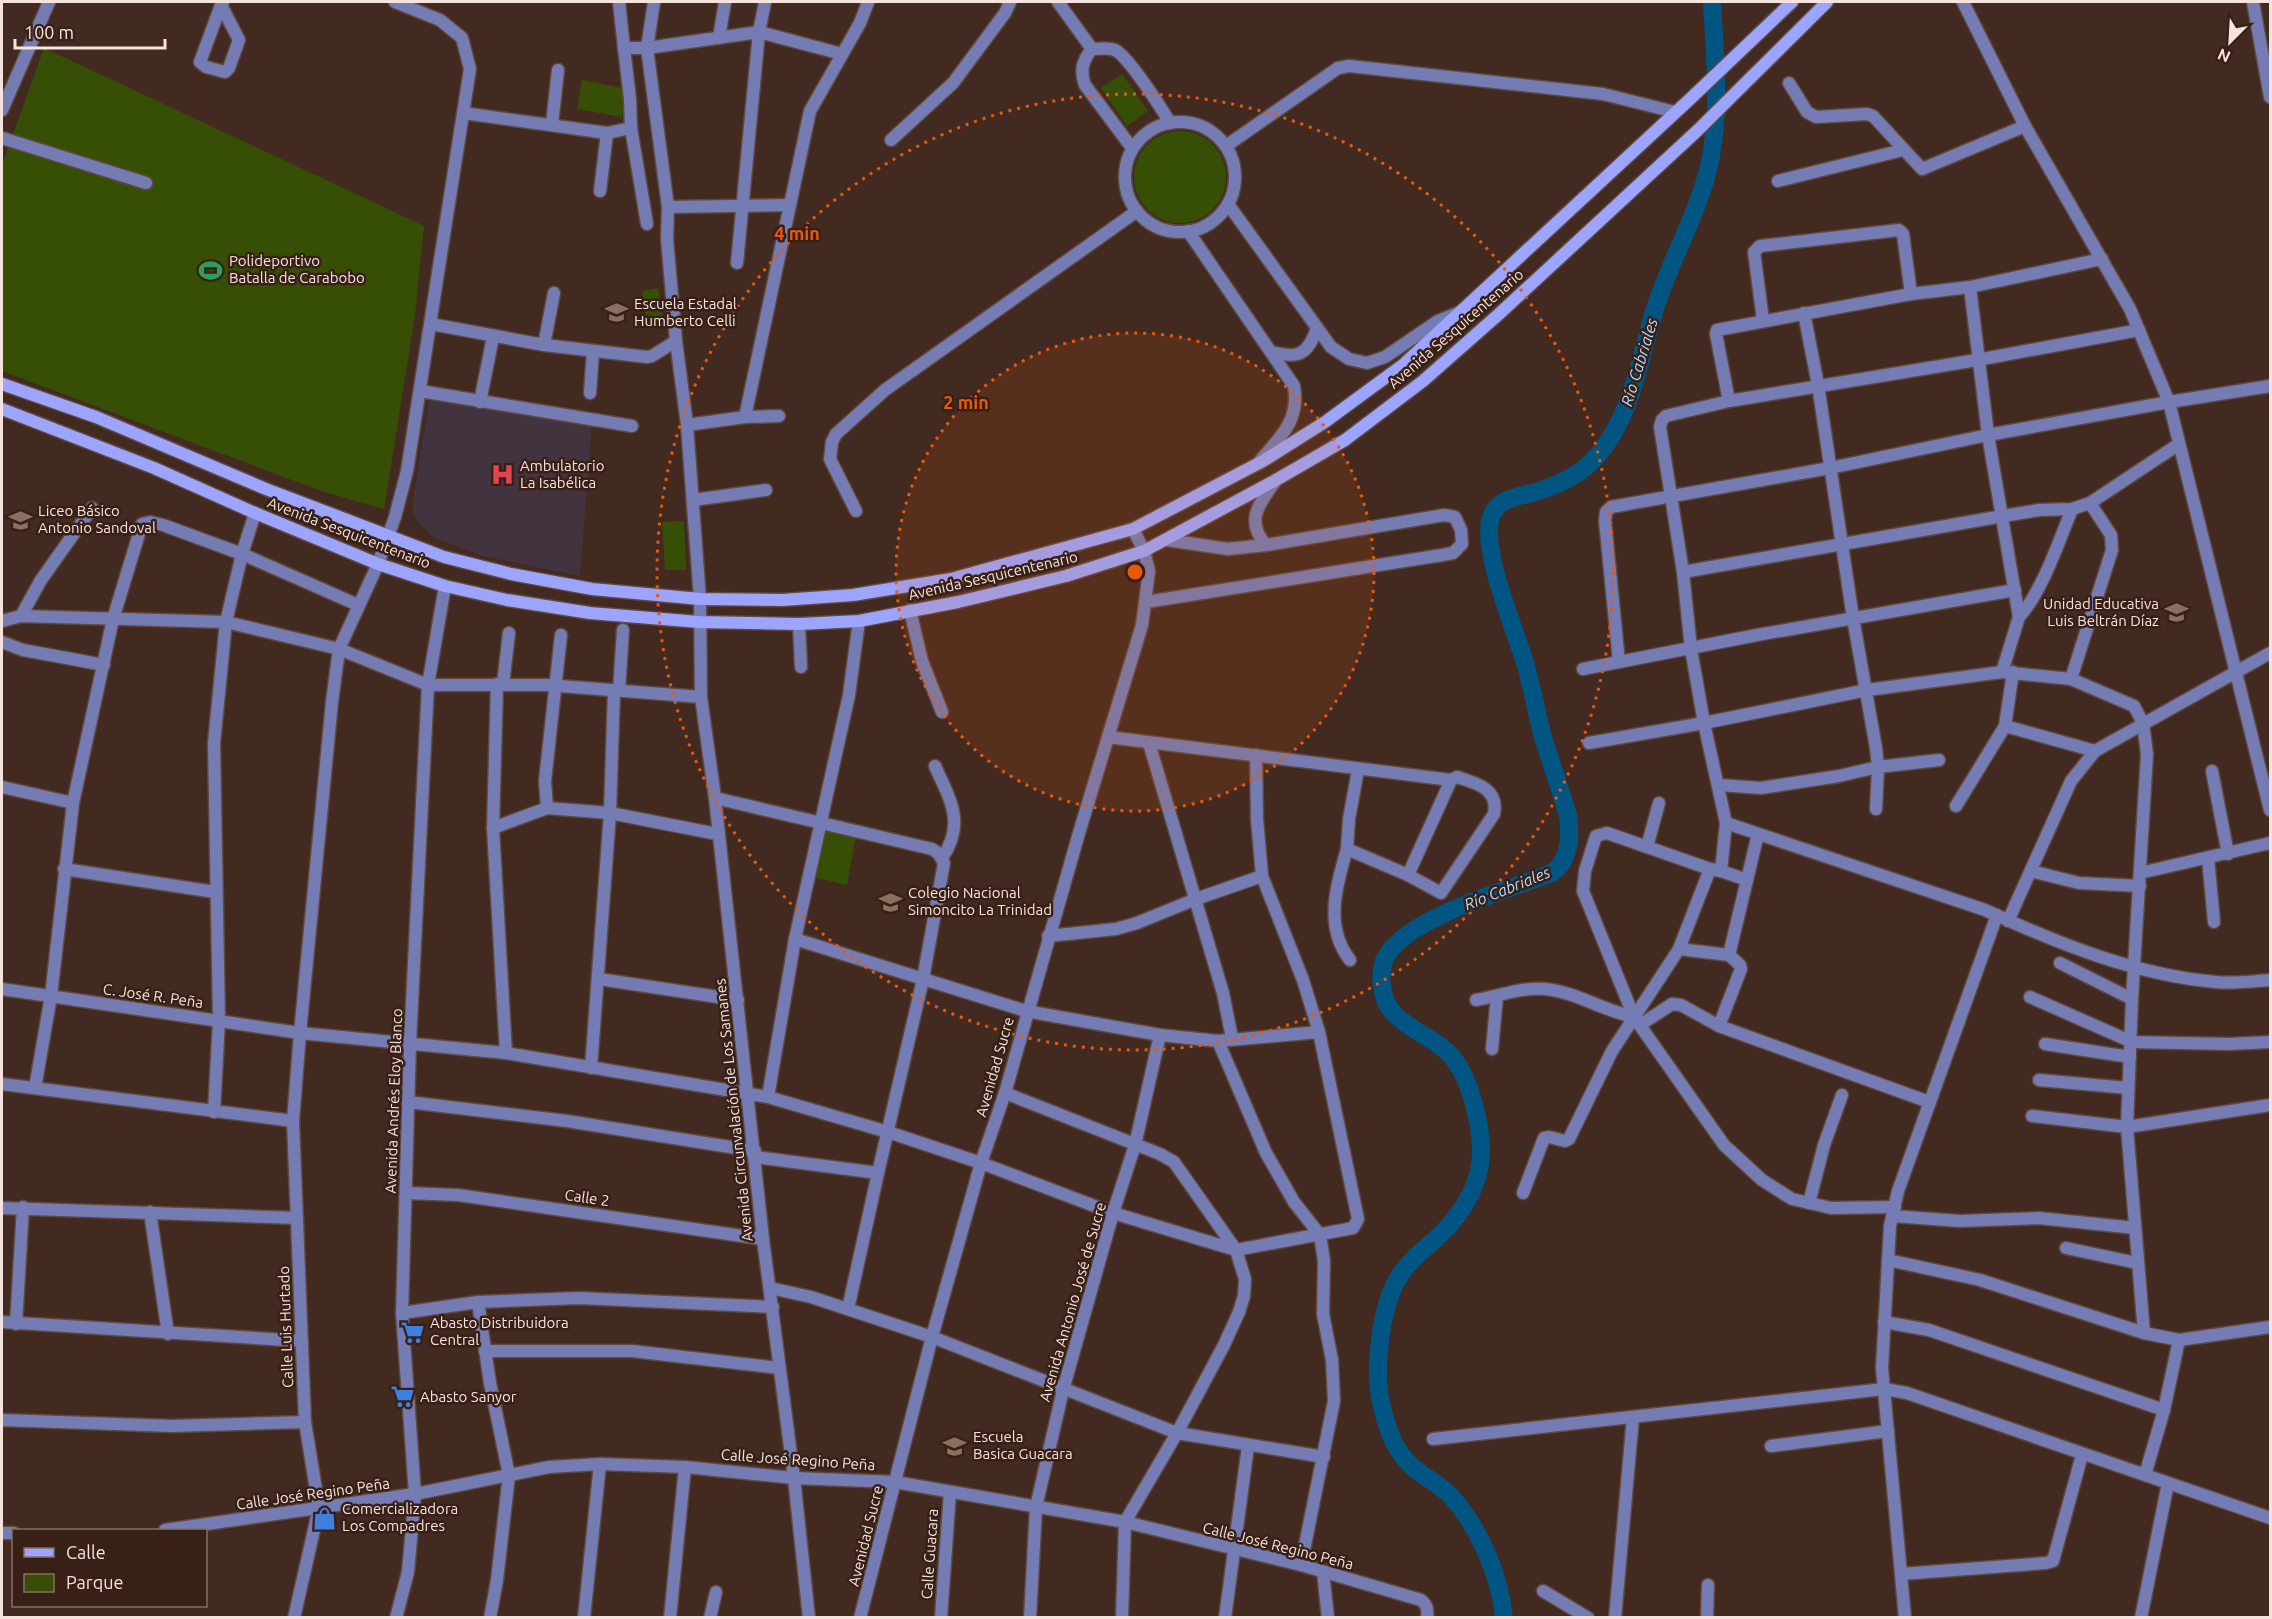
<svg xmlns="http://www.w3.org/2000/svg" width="2272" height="1619" font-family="Ubuntu,sans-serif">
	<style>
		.medical { fill: #42333f }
		.green { fill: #374f04 }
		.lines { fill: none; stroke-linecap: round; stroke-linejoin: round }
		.river { stroke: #005583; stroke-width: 18 }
		.street-casing { stroke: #5f483e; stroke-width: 15 }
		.secondary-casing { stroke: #5f483e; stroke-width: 15 }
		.street { stroke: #757bb3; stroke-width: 12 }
		.secondary { stroke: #9ca4fd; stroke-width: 12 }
		.ring { fill: none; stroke: #e8590c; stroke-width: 3; stroke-dasharray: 3 6 }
		.labels { text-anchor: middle; stroke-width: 5; stroke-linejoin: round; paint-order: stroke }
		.poi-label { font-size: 15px; fill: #f5e4de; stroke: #382017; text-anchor: start }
		.street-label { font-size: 15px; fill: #f5e4de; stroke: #382017 }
		.water-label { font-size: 16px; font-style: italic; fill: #b3ddfe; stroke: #382017 }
		.centre { fill: #e8590c; stroke: #382017; stroke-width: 3 }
		.ring-label { font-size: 18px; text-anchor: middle; font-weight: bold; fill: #e8590c; stroke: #382017; stroke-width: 5; stroke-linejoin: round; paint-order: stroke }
	</style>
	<rect width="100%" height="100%" fill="#422a20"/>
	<!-- medical -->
	<path class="medical" d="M430,395L592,423L580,576L483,556L433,537L417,521L412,507Z"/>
	<!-- green -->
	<g class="green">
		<path d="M44,48L424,226L415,315L384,509L321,491L2,371V165Z"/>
		<path d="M1122,74L1148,111L1127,126L1101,88Z"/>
		<path d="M582,80L627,89L622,117L577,109Z"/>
		<circle cx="1180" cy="177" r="46"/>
		<path d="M658,288L664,327L648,329L642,291Z"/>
		<path d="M684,521L686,570H665L662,522Z"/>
		<path d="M825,829L856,835L847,885L816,878Z"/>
	</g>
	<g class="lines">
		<!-- river -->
		<path class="river" d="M1504,1618C1500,1575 1479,1527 1450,1495C1440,1485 1426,1478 1415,1469C1395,1453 1388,1431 1382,1407C1373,1371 1380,1306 1400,1275C1411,1258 1427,1247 1441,1234C1463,1212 1480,1185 1481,1154C1482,1126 1470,1079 1453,1058C1431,1031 1384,1026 1382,985C1381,977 1381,969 1384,961C1400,919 1511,889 1552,873C1570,860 1571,836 1568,815C1560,789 1551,763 1543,737C1537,715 1533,692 1527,670C1518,635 1478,547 1492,515C1499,497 1523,496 1539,491C1560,484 1583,473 1597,456C1632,416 1639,361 1654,312C1669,262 1697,217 1709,166C1721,113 1715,55 1712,2"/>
		<defs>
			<g id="street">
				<path d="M619,2L624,48H647L759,32L842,54"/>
				<path d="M654,2L647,48L668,207L667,239L676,341L687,425L700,599L701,697L715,798L763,1239L794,1478L809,1618"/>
				<path d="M1058,2L1092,49"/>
				<path d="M1963,2L2025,126L2130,309L2169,402L2270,810"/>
				<path d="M2253,2L2270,97"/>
				<path d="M221,5L239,40L229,68L225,72L206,67L200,62L221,5L223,2"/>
				<path d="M719,38L725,2"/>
				<path d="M1789,83L1807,112L1816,117L1867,114L1873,116L1922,169L2025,126"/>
				<path d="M2,110L49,2"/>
				<path d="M463,113L607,133L631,128L630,99L624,48"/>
				<circle cx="1180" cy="177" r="55"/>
				<path d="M552,124L558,70"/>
				<path d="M631,128L647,224"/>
				<path d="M2,138L146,183"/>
				<path d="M891,140L953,83L1005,13L1010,2"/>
				<path d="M1226,146L1338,68L1349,66L1603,94L1675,112"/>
				<path d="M1132,148L1085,85C1080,71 1082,61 1092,49C1099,49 1108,47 1115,50C1128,56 1162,109 1170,123"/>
				<path d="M1778,181L1903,150"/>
				<path d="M600,191L607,133"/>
				<path d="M1228,204L1331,347L1349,359L1367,363L1385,357L1438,321L1460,312"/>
				<path d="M668,207L789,205"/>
				<path d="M1188,231L1294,386C1300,420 1281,436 1260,461"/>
				<path d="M737,263L759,32L765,2"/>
				<path d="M1970,287L1988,435L2019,617L2002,672"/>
				<path d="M1804,313L1818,385L1853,618L1876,748L1878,767L1876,809"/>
				<path d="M1763,320L1754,252L1760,246L1899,230L1903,234L1911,294"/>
				<path d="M431,324L544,345L647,357L652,356L676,341"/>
				<path d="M544,345L554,293"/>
				<path d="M1272,352C1298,359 1308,355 1317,328"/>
				<path d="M420,391L632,426"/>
				<path d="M590,393L593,351"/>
				<path d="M1729,401L1716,334L1717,330L1911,294L1970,287L2102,259"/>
				<path d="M480,402L493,337"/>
				<path d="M745,417L779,416"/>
				<path d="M687,425L745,417L810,111L860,23L868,2"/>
				<path d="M693,500L766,490"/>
				<path d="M856,511L830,459L832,442L836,434L885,390L1137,211"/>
				<path d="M1266,545C1244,520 1260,503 1276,480"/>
				<path d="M1683,572L2003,516L2039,510L2072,509L2090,503L2179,444"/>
				<path d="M1146,602L1442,555L1453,553L1462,544L1461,530L1455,517L1444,515L1266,545L1228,549L1167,540"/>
				<path d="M910,610L922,661L942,712"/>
				<path d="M21,616L41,580L92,508"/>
				<path d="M2019,617C2042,592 2059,541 2072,509"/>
				<path d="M2,621L21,616L226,622L339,649L428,685H547L701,697"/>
				<path d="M799,624L801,667"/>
				<path d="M2,642L23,650L104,665"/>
				<path d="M1619,662L1605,521L1606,512L1611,507L1830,468L1988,435L2169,402L2270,386"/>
				<path d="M1583,669L1757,635L2015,590"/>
				<path d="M2071,679L2112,550L2111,535L2090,503"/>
				<path d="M497,684L493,828L506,1053"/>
				<path d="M503,684L509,633"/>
				<path d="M619,691L623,630"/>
				<path d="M2005,726L2095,751"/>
				<path d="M1108,737L1451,780L1457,777C1477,783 1499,789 1494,814L1441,893L1408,875L1347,849L1349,819L1358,770"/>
				<path d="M1149,743L1223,993L1232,1038"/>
				<path d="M1589,743L1704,723L1867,690L2002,672L2071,679L2134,706L2143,723L2147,754L2132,999L2127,1127L2144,1333"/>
				<path d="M935,766C950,800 966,823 942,858"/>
				<path d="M2212,771L2228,854"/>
				<path d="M1719,785L1761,788L1839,776L1878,767L1939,760"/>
				<path d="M2,787L73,803"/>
				<path d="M715,798L932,849L938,853L944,863L923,979L878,1173L848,1309"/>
				<path d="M1956,806L2005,726L2013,672"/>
				<path d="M547,808L545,781L561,635"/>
				<path d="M1726,823L1985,910C2057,943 2135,975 2216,982C2233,984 2253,981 2270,980"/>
				<path d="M493,828L547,808L610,813L717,834"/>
				<path d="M1647,847L1659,803"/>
				<path d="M1347,849C1336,886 1324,927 1350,960"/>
				<path d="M2208,858L2214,922"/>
				<path d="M64,869L215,892"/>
				<path d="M1710,869L1607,833L1596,836L1585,871L1583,891L1634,1017L1724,1145L1762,1180L1792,1199L1831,1208L1895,1207"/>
				<path d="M1721,871L1747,880"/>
				<path d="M2031,871L2079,883L2140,886"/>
				<path d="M2140,873L2270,843"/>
				<path d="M1408,875L1451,780"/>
				<path d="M2008,921L2071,781L2095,751L2270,653"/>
				<path d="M1048,936L1116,929L1137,923L1196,899L1262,876"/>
				<path d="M795,939L1026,1011L1160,1035L1218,1041L1319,1032"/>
				<path d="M1679,949L1729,955L1758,834"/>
				<path d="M2060,963L2132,999"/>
				<path d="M599,979L738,1000"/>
				<path d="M2,989L300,1033L506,1053L768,1097L888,1132L981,1163L1113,1213L1236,1250L1353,1228L1358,1219L1319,1032L1303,980L1262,876L1257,819L1256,755"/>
				<path d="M2030,997L2132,1042L2229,1044L2270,1042"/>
				<path d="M1476,1000C1499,996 1522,987 1545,989C1576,992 1604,1011 1634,1017"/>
				<path d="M1640,1025L1672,1004L1681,1005L1719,1026L1929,1102"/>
				<path d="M1719,1026L1741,969L1740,965L1729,955"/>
				<path d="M1218,1041L1266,1153L1294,1202L1320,1235L1324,1261L1323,1314L1332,1360L1334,1401L1301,1565"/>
				<path d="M2045,1044L2130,1057"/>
				<path d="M1492,1049L1497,996"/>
				<path d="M591,1068L610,813L614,691"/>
				<path d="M2039,1080L2128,1088"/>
				<path d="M2,1084L293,1121"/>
				<path d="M35,1088L51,996L73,803L113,619L142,524L150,522L163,525L242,554L358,605"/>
				<path d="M1005,1093L1160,1154L1174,1162L1236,1250L1245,1279L1244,1296L1239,1312L1224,1345L1177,1433L1125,1522L1122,1618"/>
				<path d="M768,1097L795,939L849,695L859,621"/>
				<path d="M408,1102L567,1121L755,1151"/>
				<path d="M214,1112L219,1020L214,743L226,622L242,554L255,513"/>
				<path d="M2032,1116L2127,1127L2270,1105"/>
				<path d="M755,1157L878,1173"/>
				<path d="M406,1193L458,1195L763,1239"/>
				<path d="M1523,1193L1544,1138L1549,1137L1565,1141L1569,1139L1612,1051L1679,949L1710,869L1721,871L1726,823L1704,723L1691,649L1683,572L1660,427L1662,420L1666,416L1729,401L1977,360L2139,330"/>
				<path d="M1809,1203L1824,1145L1842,1095"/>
				<path d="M2,1208L297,1218"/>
				<path d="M150,1212L168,1334"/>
				<path d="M1893,1216L1960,1221L2039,1218L2135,1228"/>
				<path d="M2066,1248L2137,1263"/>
				<path d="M1888,1260L1980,1280L2144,1333L2179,1340L2164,1410L2145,1475"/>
				<path d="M770,1288L811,1297L932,1337L1177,1433L1324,1457"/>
				<path d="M478,1302L490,1383L509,1475L497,1580L490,1618"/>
				<path d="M402,1313L478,1302L579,1298L773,1307"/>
				<path d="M2,1322L302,1341"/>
				<path d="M1884,1322L1929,1330L2164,1410"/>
				<path d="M16,1324L23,1207"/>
				<path d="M2179,1340L2270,1327"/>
				<path d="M485,1351H632L779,1368"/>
				<path d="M2,1420L172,1426L305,1422"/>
				<path d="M1433,1439L1884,1389L1907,1393L2270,1518"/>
				<path d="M1771,1446L1888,1431"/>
				<path d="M165,1530L415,1494L549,1467L600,1464L685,1467L794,1478L895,1482L1125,1522L1301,1565L1421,1600C1427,1605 1428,1609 1427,1618"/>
				<path d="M2,1533H14"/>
				<path d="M1323,1572L1328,1618"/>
				<path d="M1901,1574L2046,1563L2053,1561L2082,1455"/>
				<path d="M1543,1591L1588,1618"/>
				<path d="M294,1618L319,1508L305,1422L293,1121L300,1033L332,702L339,649L378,564L395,517L407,471L470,69L462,38L440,20L395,2"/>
				<path d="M396,1618L408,1572L415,1494L402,1313L410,1043L428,685L445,586"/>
				<path d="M584,1618L600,1464"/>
				<path d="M670,1618L685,1467"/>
				<path d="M710,1618L716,1592"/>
				<path d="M860,1618L932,1337L981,1163L1005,1093L1079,833L1142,625L1149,571L1144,551L1133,529"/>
				<path d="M941,1618L950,1492"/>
				<path d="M1030,1618L1036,1507L1063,1390L1113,1213L1135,1145L1160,1035"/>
				<path d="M1225,1618L1248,1446"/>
				<path d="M1615,1618L1633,1417"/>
				<path d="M1707,1618L1708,1585"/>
				<path d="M1905,1618L1882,1368L1890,1226L1898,1191L1997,915"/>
				<path d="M2141,1618L2168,1483"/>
			</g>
			<g id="secondary">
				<path d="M2,384L96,417L266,489L444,557L511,574L592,589L700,599L782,600L853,595L951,579L1133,529L1263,461L1325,422L1404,364L1689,100L1792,2"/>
				<path d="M2,409L154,468L255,513L378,564L445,586L507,600L590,613L699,622L799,624L859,621L958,602L1066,576L1144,551L1276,480L1345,440L1423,381L1499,314L1698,130L1827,2"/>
			</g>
		</defs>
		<!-- street casing -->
		<use href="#street" class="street-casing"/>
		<!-- secondary casing -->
		<use href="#secondary" class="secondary-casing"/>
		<!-- street -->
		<use href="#street" class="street"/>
		<!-- secondary -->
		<use href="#secondary" class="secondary"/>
	</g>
	<!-- distance rings -->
	<circle cx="1135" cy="572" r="239" fill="#e8590c" fill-opacity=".12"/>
	<g class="ring">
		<circle cx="1135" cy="572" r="239"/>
		<circle cx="1135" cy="572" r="478"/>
	</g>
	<!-- icons -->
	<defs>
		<symbol id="stadium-bare" viewBox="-9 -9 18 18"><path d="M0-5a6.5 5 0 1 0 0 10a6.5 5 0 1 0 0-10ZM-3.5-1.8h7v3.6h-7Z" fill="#2e9e5b" stroke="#382017" stroke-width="2.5" paint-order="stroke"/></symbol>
		<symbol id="school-bare" viewBox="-9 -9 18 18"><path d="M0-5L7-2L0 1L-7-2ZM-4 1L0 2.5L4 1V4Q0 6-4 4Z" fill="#8d6e63" stroke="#382017" stroke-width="2.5" paint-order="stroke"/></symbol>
		<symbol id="hospital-bare" viewBox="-9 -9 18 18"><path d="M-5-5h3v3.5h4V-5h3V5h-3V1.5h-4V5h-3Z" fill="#e0444e" stroke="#382017" stroke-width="2.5" paint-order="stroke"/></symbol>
		<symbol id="supermarket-bare" viewBox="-9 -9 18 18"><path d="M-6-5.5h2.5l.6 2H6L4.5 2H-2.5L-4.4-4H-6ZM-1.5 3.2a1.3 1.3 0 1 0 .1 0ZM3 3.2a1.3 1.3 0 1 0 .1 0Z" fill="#3f7fe0" stroke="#382017" stroke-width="2.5" paint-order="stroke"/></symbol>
		<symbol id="shop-bare" viewBox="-9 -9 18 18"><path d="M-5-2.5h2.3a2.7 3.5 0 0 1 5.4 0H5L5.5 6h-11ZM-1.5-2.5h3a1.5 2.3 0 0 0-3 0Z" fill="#3f7fe0" stroke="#382017" stroke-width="2.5" paint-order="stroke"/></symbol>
	</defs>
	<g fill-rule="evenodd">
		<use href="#stadium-bare" x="194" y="254" width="33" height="33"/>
		<use href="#school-bare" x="600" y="296" width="33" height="33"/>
		<use href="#hospital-bare" x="486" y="458" width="33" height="33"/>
		<use href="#school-bare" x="4" y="504" width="33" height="33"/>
		<use href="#school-bare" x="2160" y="596" width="33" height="33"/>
		<use href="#school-bare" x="874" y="886" width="33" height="33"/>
		<use href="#supermarket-bare" x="396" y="1316" width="33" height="33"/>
		<use href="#supermarket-bare" x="386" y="1380" width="33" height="33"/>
		<use href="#school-bare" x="938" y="1430" width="33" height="33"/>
		<use href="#shop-bare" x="308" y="1502" width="33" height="33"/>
	</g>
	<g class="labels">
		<!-- poi labels -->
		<g class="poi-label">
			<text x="229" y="266">Polideportivo<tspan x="229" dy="17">Batalla de Carabobo</tspan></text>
			<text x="634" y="309">Escuela Estadal<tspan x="634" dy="17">Humberto Celli</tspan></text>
			<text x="520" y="471">Ambulatorio<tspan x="520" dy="17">La Isabélica</tspan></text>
			<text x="38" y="516">Liceo Básico<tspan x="38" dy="17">Antonio Sandoval</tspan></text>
			<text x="2159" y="609" text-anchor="end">Unidad Educativa<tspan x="2159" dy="17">Luis Beltrán Díaz</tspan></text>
			<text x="908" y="898">Colegio Nacional<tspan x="908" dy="17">Simoncito La Trinidad</tspan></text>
			<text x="430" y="1328">Abasto Distribuidora<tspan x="430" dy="17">Central</tspan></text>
			<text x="420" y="1402">Abasto Sanyor</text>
			<text x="973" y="1442">Escuela<tspan x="973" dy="17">Basica Guacara</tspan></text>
			<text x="342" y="1514">Comercializadora<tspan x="342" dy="17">Los Compadres</tspan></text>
		</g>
		<!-- street labels -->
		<g class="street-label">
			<text transform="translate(1456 329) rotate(-41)" y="5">Avenida Sesquicentenario</text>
			<text transform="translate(349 533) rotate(21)" y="5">Avenida Sesquicentenario</text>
			<text transform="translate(993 576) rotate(-13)" y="5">Avenida Sesquicentenario</text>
			<text transform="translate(153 996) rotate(8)" y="5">C. José R. Peña</text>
			<text transform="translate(995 1067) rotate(-74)" y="5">Avenidad Sucre</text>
			<text transform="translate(394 1101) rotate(-88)" y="5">Avenida Andrés Eloy Blanco</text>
			<text transform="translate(734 1110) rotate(-96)" y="5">Avenida Circunvalación de Los Samanes</text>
			<text transform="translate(587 1198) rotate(8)" y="5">Calle 2</text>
			<text transform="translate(1073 1302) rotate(-74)" y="5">Avenida Antonio José de Sucre</text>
			<text transform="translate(286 1327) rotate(-92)" y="5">Calle Luis Hurtado</text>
			<text transform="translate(798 1460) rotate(4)" y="5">Calle José Regino Peña</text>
			<text transform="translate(313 1494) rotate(-8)" y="5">Calle José Regino Peña</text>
			<text transform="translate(866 1536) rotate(-76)" y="5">Avenidad Sucre</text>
			<text transform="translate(1278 1546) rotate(14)" y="5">Calle José Regino Peña</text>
			<text transform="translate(930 1554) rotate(-86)" y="5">Calle Guacara</text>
		</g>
		<!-- water labels -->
		<g class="water-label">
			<text transform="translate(1639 362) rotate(-73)" y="6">Río Cabriales</text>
			<text transform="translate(1507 888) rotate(-22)" y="6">Río Cabriales</text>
		</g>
	</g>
	<circle cx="1135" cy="572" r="9" class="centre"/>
	<g class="ring-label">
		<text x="797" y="240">4 min</text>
		<text x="966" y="409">2 min</text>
	</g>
	<!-- border -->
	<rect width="2272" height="1619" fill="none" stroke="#f5e4de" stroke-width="6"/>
	<!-- legend -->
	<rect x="12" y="1529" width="195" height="78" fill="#382017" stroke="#846e67" stroke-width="1.5"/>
	<rect x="24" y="1548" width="30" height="9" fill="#9ca4fd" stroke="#846e67" stroke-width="1.5"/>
	<text x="66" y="1559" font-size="18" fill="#f5e4de">Calle</text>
	<rect x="24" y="1574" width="30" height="18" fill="#374f04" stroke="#846e67" stroke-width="1.5"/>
	<text x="66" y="1589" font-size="18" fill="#f5e4de">Parque</text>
	<!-- north arrow -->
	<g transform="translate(2230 42) rotate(204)" stroke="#382017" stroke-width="4.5" paint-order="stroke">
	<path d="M0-4.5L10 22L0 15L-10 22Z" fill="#f5e4de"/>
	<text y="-9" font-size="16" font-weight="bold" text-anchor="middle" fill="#f5e4de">N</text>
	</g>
	<!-- scale -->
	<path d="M15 39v9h150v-9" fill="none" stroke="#f5e4de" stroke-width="3"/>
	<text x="24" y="39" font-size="18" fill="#f5e4de" stroke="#382017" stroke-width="4.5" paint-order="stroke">100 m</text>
</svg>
